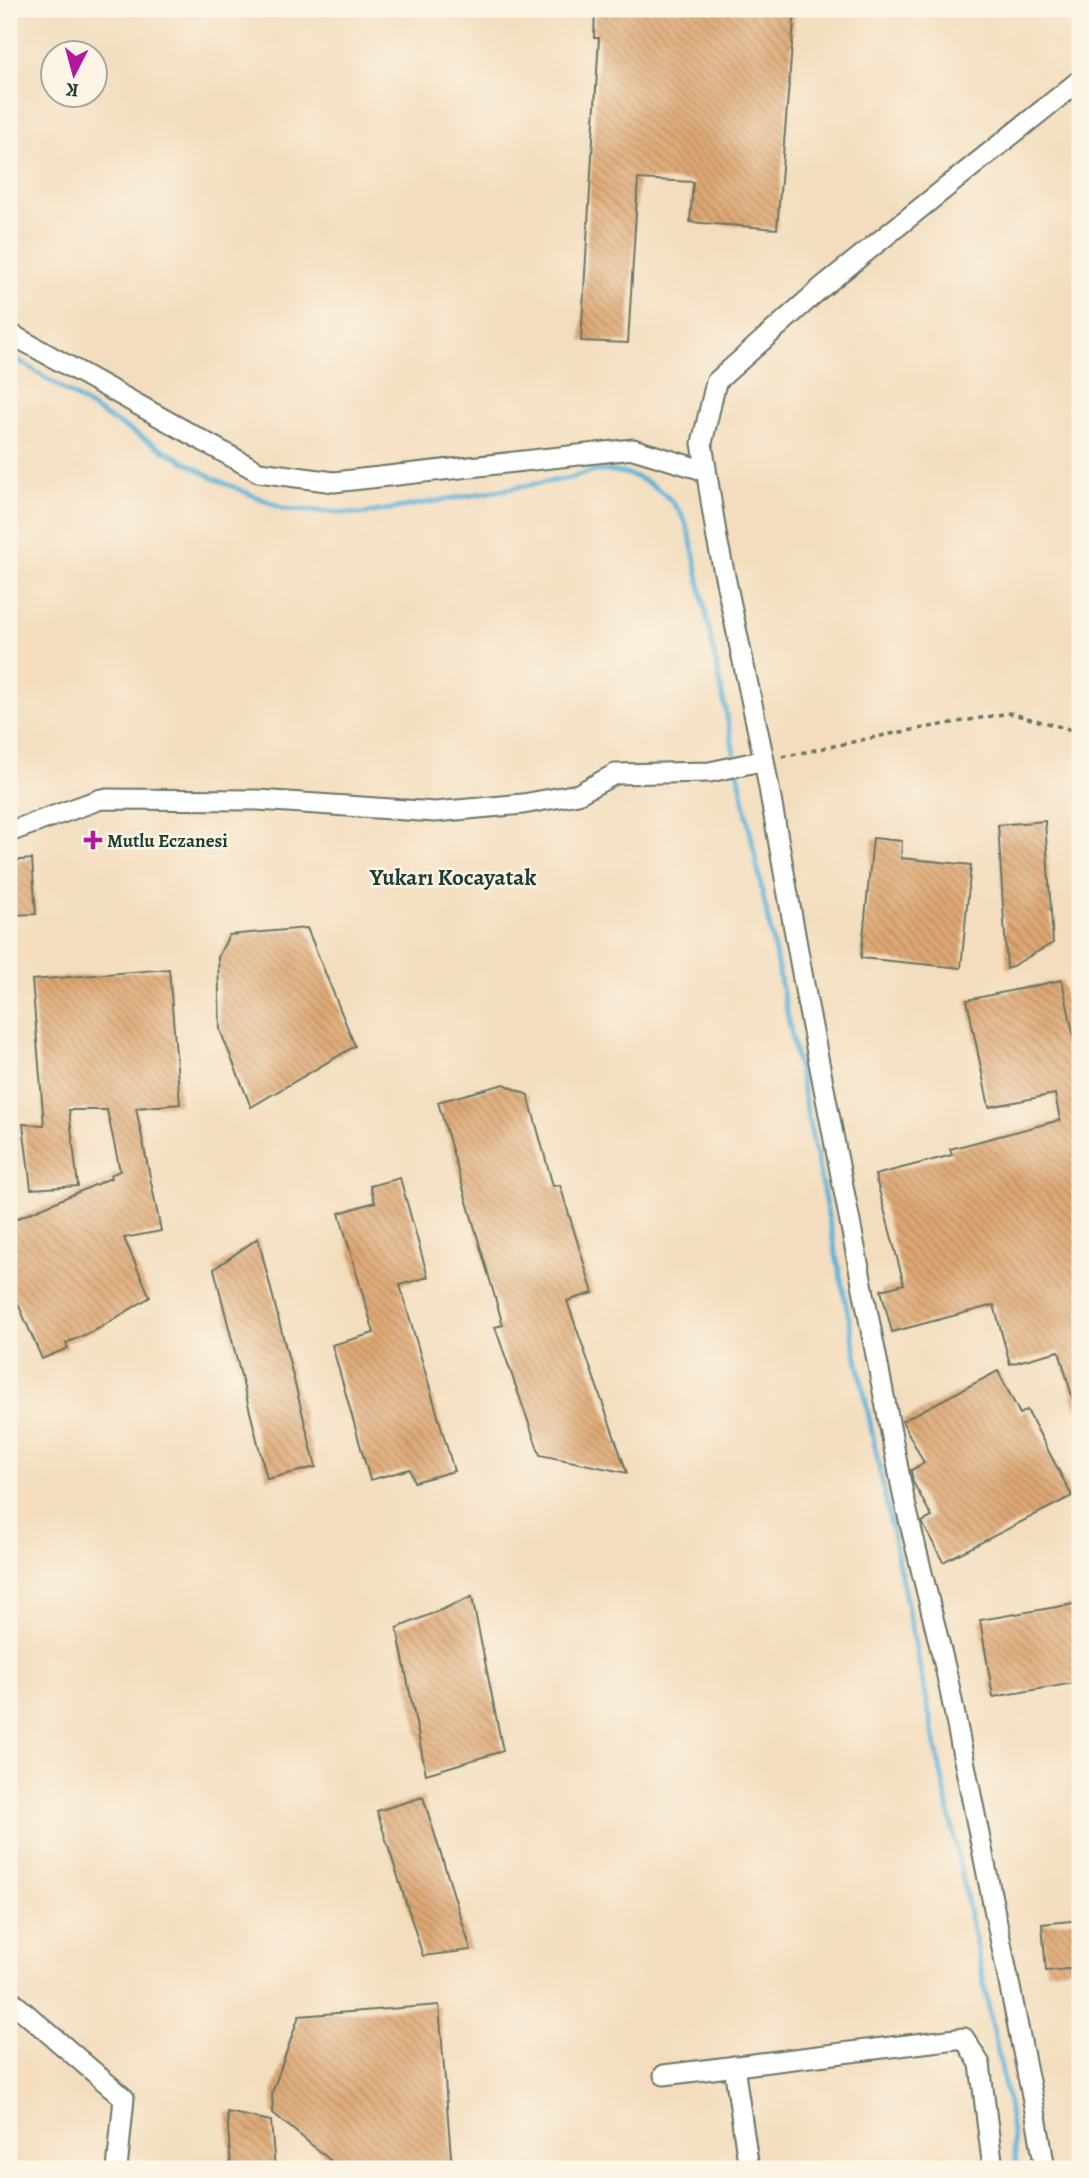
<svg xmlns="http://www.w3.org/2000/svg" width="1089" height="2178" font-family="Alegreya,serif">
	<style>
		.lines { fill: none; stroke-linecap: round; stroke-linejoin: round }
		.stream { stroke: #5bb1d7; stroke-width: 5 }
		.building { fill: url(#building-back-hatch) }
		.street-casing { stroke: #697564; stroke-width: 23 }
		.path { stroke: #697564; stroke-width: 3.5; stroke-dasharray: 5 5; stroke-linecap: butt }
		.street { stroke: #fff; stroke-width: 19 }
		.poi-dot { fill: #b5179e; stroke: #fcf5e5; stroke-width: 2.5 }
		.labels { text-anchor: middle; stroke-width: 5; stroke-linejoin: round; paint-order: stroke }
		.poi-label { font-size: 19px; font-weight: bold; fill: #1f3d34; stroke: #fcf5e5; text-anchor: start }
		.quarter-label { font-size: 23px; font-weight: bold; fill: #1f3d34; stroke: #fcf5e5 }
	</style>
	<defs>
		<pattern id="building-back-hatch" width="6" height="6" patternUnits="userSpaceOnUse" patternTransform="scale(1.75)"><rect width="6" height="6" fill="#dea773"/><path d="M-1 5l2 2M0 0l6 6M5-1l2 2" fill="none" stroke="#b3895f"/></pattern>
	</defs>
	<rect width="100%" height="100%" fill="#fcf5e5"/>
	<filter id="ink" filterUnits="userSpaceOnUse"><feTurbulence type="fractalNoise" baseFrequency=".0143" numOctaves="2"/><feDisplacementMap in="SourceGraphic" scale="14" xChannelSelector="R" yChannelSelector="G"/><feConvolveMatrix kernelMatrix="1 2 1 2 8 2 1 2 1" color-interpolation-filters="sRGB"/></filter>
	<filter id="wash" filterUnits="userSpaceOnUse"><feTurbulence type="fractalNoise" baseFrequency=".00686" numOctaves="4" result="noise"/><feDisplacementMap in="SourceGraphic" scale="28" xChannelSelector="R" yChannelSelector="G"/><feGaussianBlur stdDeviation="1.57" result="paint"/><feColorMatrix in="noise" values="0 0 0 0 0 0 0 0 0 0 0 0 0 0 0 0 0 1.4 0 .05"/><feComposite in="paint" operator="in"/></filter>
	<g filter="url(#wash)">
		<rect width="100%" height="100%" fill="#f3ddbe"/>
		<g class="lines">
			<!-- stream -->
			<path class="stream" d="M9,354L105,416L215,479L285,509L362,514L570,478C578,476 588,472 596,471C632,468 667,488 684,519C688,527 690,537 692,545L1008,2102L1017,2169"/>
		</g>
		<g id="blocks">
			<!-- building -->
			<g class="building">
				<path d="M595,9H795L777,229L690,222L693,182L638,179L628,343L581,341L599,38H594Z"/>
				<path d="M1045,821L1053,943L1007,969L998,825Z"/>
				<path d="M873,838L902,841L901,858L971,865L961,968L861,958Z"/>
				<path d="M32,859L36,914L9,915V861Z"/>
				<path d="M307,928L355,1046L251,1107L220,1030L218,957L229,935Z"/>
				<path d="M169,969L180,1104L136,1108L161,1231L124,1238L150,1297L98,1329L66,1343L68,1348L42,1359L9,1283V1222L111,1178L110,1175L120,1171L107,1110H69L78,1186L31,1189L23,1124L44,1125L32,980Z"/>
				<path d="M1062,980L1080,1066V1226L1075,1227L1080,1245V1410H1076L1059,1351L1010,1364L994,1305L892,1332L881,1290L904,1284L875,1175L952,1155L950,1149L1060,1120L1055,1094L989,1107L967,1000Z"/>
				<path d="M504,1084L528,1095L553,1186L560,1185L593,1293L567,1301L627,1473L540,1455L495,1327L503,1325L438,1102Z"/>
				<path d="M400,1178L428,1277L400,1285L454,1471L414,1482L410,1469L370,1480L332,1345L374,1333L339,1213L375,1202L370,1186Z"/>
				<path d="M258,1238L316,1467L267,1479L214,1269Z"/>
				<path d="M998,1371L1020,1414L1027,1410L1072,1496L943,1562L922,1522L932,1517L913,1482L911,1470L924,1463L902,1421Z"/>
				<path d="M472,1597L503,1751L426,1774L397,1628Z"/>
				<path d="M1080,1603V1682L993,1697L980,1620Z"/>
				<path d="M423,1797L471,1950L423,1956L377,1811Z"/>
				<path d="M1080,1920V1968L1046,1971L1042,1924Z"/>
				<path d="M439,2005L452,2169H341L273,2113L272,2093L299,2016Z"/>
				<path d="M227,2112L271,2121L275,2169H231Z"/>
			</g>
		</g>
	</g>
	<g filter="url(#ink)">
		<use href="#blocks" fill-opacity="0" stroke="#697564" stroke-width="2"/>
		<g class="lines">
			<defs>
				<g id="street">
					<path d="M9,333L259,472L334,482L633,449L706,471"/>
					<path d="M9,832L101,799L258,800L435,812L523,804L578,794L615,774L710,772L756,762"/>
					<path d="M9,1999L124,2098L117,2169"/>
					<path d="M734,2066L749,2169"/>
					<path d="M664,2075L964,2038L980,2064L993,2169"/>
					<path d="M1045,2169L1036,2116L946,1671L904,1499L807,1001L764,760L717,539L702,443L716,382L821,288L1080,80"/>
				</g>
			</defs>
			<!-- street casing -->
			<use href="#street" class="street-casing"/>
			<!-- path -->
			<path class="path" d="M782,757L890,734L1009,713L1080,732"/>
			<!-- street -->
			<use href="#street" class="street"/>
		</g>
	</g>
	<!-- markers -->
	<path class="poi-dot" d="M89.5 829.5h7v7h7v7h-7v7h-7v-7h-7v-7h7z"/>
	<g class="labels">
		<!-- poi labels -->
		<g class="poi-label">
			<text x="107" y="847">Mutlu Eczanesi</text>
		</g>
		<!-- quarter labels -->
		<g class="quarter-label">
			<text x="453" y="885">Yukarı Kocayatak</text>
		</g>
	</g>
	<!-- margin -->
	<rect width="1089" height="2178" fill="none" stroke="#fcf5e5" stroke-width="35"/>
	<!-- north arrow -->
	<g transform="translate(74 74) rotate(186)"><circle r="33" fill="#fcf5e5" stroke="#a4ab9e" stroke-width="2"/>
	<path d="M0-5L12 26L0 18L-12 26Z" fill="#b5179e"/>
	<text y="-10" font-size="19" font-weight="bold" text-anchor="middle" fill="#1f3d34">K</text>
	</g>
</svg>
